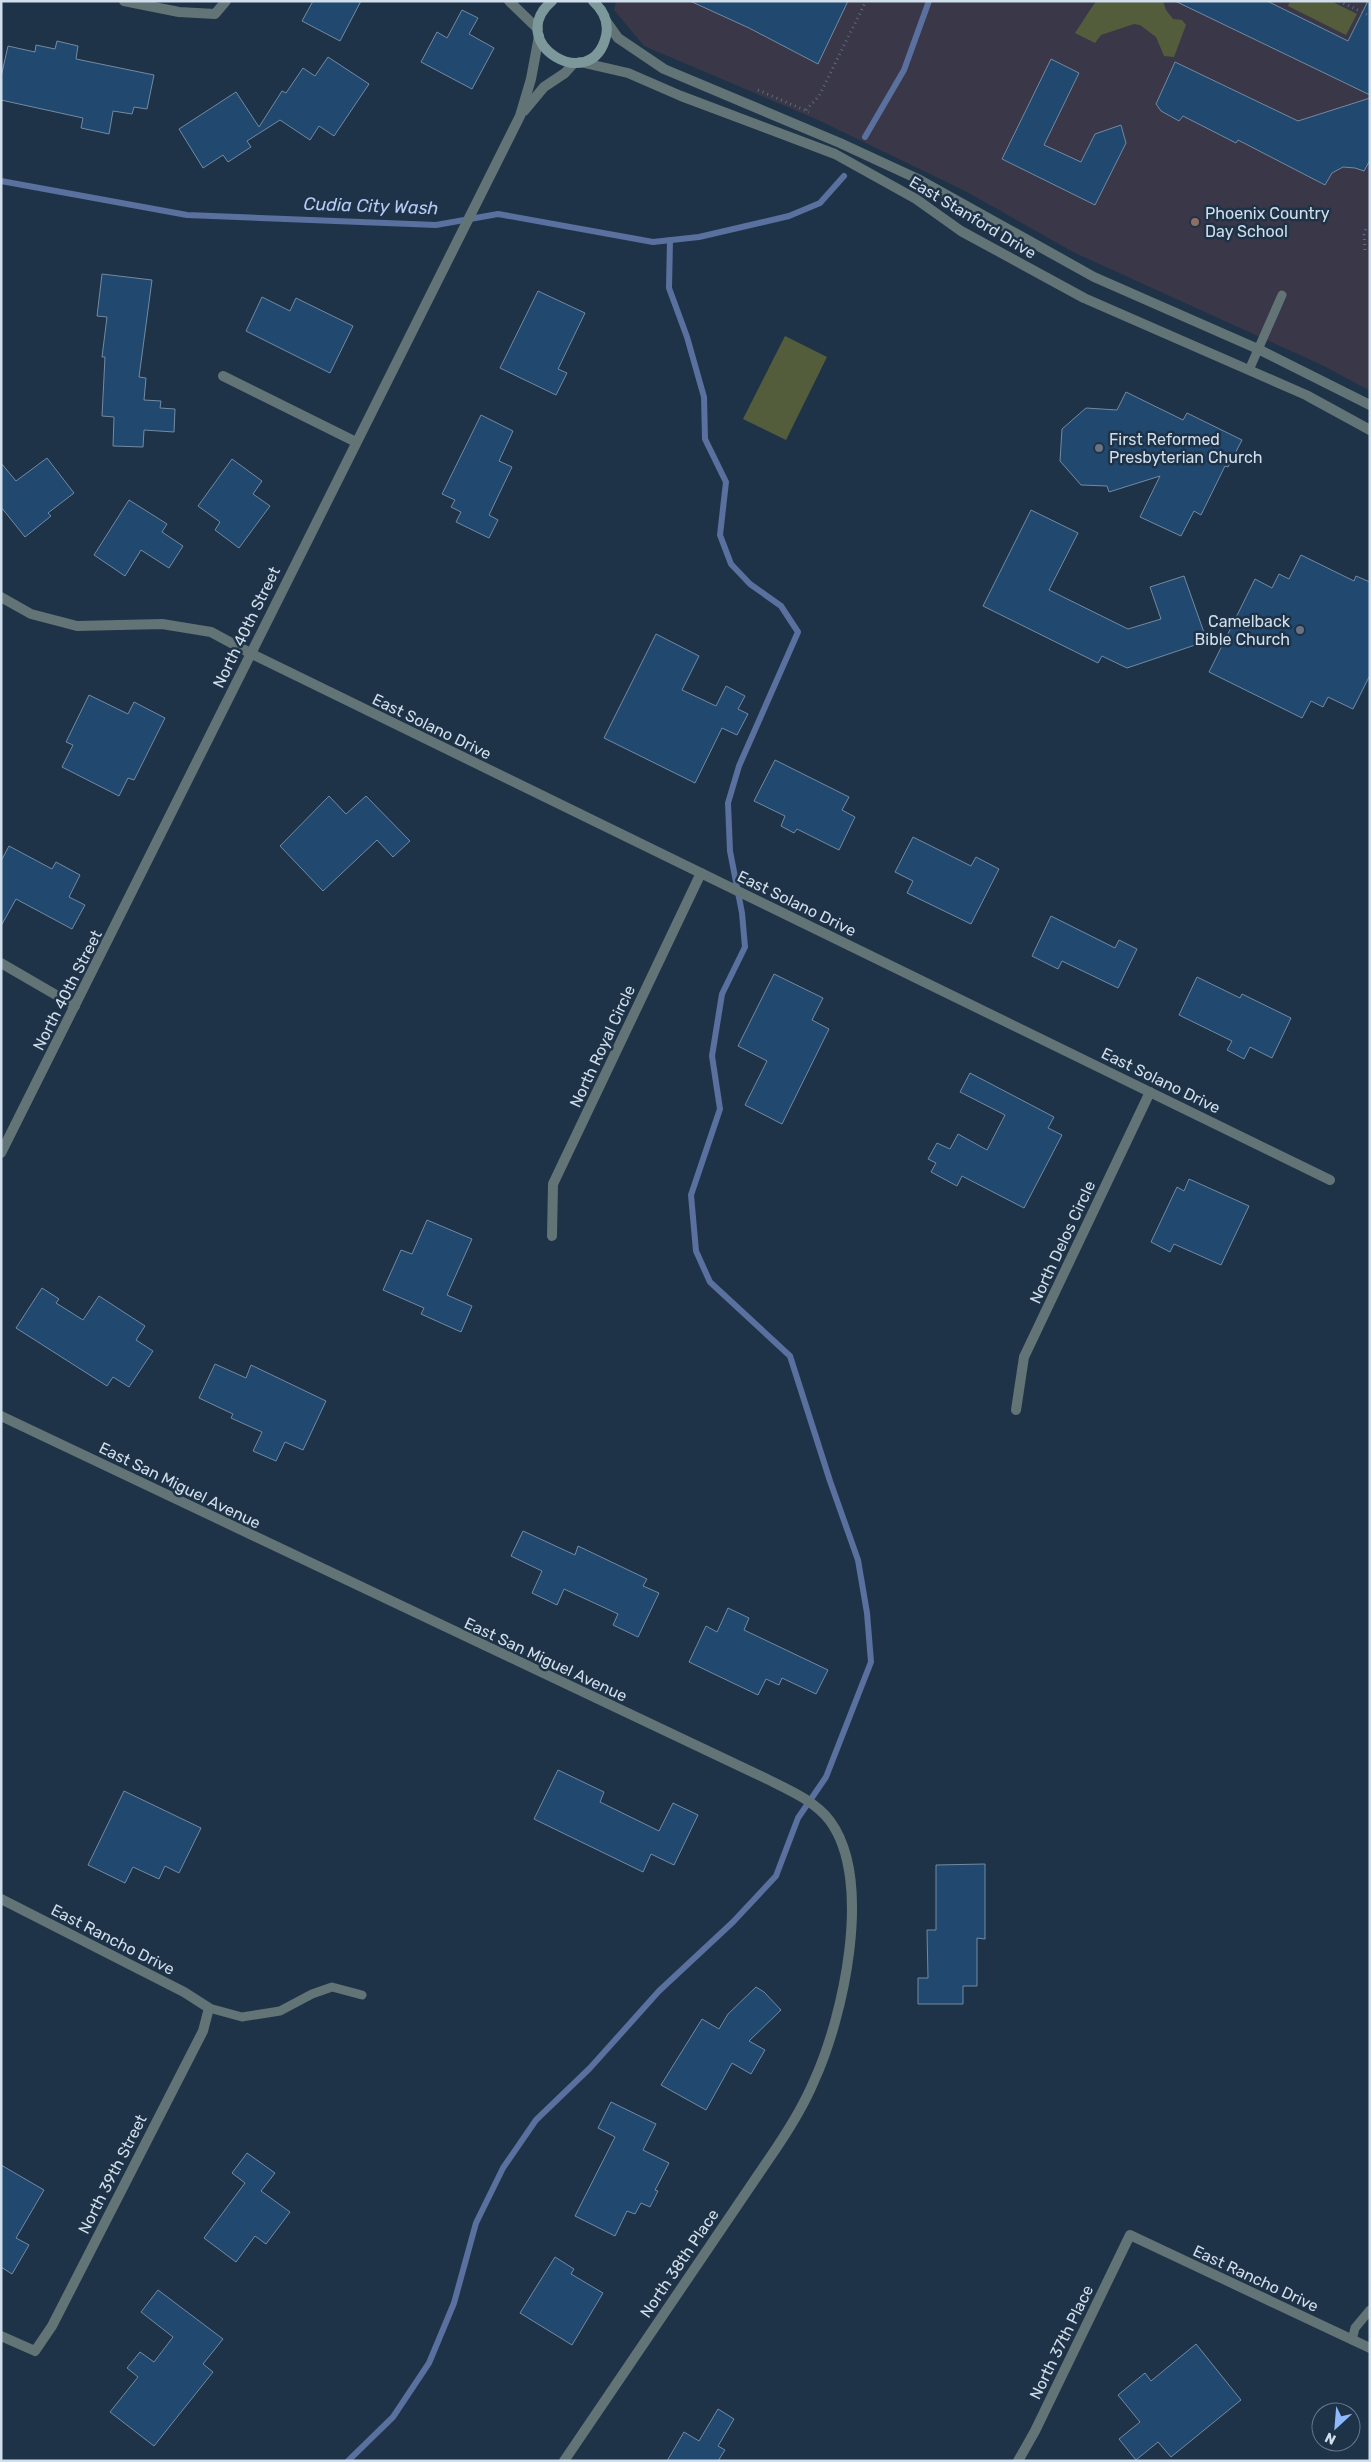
<svg xmlns="http://www.w3.org/2000/svg" width="1371" height="2462" font-family="Rubik,sans-serif">
	<style>
		.education { fill: #393748 }
		.green { fill: #545d3b }
		.lines { fill: none; stroke-linecap: round; stroke-linejoin: round }
		.stream { stroke: #5a709e; stroke-width: 6 }
		.building { fill: #21486e; stroke: #728aa2 }
		.path { stroke: #5b6d7f; stroke-width: 3; stroke-dasharray: 1 4; stroke-linecap: butt }
		.service { stroke: #627475; stroke-width: 9 }
		.minor { stroke: #627475; stroke-width: 10 }
		.tertiary { stroke: #627475; stroke-width: 10 }
		.secondary { stroke: #7c989b; stroke-width: 10 }
		.education-dot { fill: #8d6e63; stroke: #1f3348; stroke-width: 2 }
		.worship-dot { fill: #6b7280; stroke: #1f3348; stroke-width: 2 }
		.labels { text-anchor: middle; stroke-width: 5; stroke-linejoin: round; paint-order: stroke }
		.poi-label { font-size: 16px; fill: #d1deeb; stroke: #1f3348; text-anchor: start }
		.street-label { font-size: 16px; fill: #d1deeb; stroke: #1f3348 }
		.water-label { font-size: 18px; font-style: italic; fill: #b5caf5; stroke: #1f3348 }
	</style>
	<rect width="100%" height="100%" fill="#1f3348"/>
	<!-- education -->
	<path class="education" d="M616,1H1370V391L1324,366L1075,253L965,191L818,120L644,46L614,10Z"/>
	<!-- green -->
	<g class="green">
		<path d="M1096,1H1163L1166,10L1173,19L1182,20L1186,25L1174,57L1164,56L1156,37L1140,25L1134,24L1101,35L1095,43L1075,33Z"/>
		<path d="M1290,1H1331L1357,14L1346,35L1288,6Z"/>
		<path d="M785,336L827,357L786,440L743,419Z"/>
	</g>
	<g class="lines">
		<!-- stream -->
		<g class="stream">
			<path d="M865,137L904,70L929,1"/>
			<path d="M1,181L187,215L436,225L498,214L653,242L699,237L789,216L820,203L844,176"/>
			<path d="M348,2461L393,2417L429,2363L454,2303L476,2223L503,2168L536,2120L590,2068L659,1991L733,1922L776,1876L798,1818L826,1777L871,1662L867,1613L858,1560L830,1481L790,1356L710,1282L696,1251L691,1195L720,1109L712,1056L722,994L745,947L742,913L730,851L728,803L739,766L798,632L781,606L750,584L731,564L720,535L726,482L705,439L704,397L687,337L669,288L670,240"/>
		</g>
	</g>
	<!-- building -->
	<g class="building">
		<path d="M313,1H361L340,41L302,21Z"/>
		<path d="M690,1H848L818,64L749,28Z"/>
		<path d="M1175,1H1267L1348,41L1368,1H1370V95Z"/>
		<path d="M462,10L478,18L469,34L494,48L472,89L421,62L437,32L447,38Z"/>
		<path d="M57,41L78,46L76,59L154,75L147,109L134,107L132,114L113,111L109,134L81,128L83,118L1,100V77L8,46L35,52L36,45L55,49Z"/>
		<path d="M328,57L369,84L334,136L319,126L310,140L280,120L247,141L251,147L228,162L223,155L203,168L179,129L236,92L259,127L282,91L286,93L303,68L315,76Z"/>
		<path d="M1051,59L1079,73L1044,145L1081,162L1095,134L1121,125L1124,136L1126,143L1095,205L1002,159Z"/>
		<path d="M1175,62L1298,121L1370,98V160L1364,171L1355,168L1343,167L1332,173L1325,185L1238,140L1236,143L1183,116L1179,121L1161,111L1156,104Z"/>
		<path d="M102,274L152,280L139,377L146,378L144,400L161,401L160,408L175,409L174,432L144,430L143,447L113,446L114,417L102,416L105,357H102L107,317L97,316Z"/>
		<path d="M538,291L585,313L558,369L567,373L556,395L500,368Z"/>
		<path d="M262,297L290,311L296,298L353,326L330,373L246,331Z"/>
		<path d="M1126,392L1183,420L1187,413L1242,440L1228,467L1225,466L1201,515L1194,511L1181,536L1140,517L1160,476L1109,492L1107,486L1081,485L1060,461L1062,429L1086,408L1117,410Z"/>
		<path d="M481,415L513,431L499,461L512,467L489,515L498,520L489,538L456,522L461,512L451,507L455,500L442,494Z"/>
		<path d="M47,458L74,493L48,513L51,516L25,537L1,507V463L16,481Z"/>
		<path d="M232,459L262,481L253,494L270,506L239,548L215,530L220,522L198,506Z"/>
		<path d="M129,500L167,524L162,532L183,546L169,568L141,550L125,576L94,555Z"/>
		<path d="M1031,510L1078,533L1049,590L1128,629L1161,619L1150,587L1184,576L1207,641L1127,668L1102,656L1098,663L983,606Z"/>
		<path d="M1301,555L1354,581L1356,576L1370,582V675L1353,709L1328,697L1323,707L1311,701L1302,718L1209,672L1255,579L1272,588L1279,574L1289,579Z"/>
		<path d="M656,634L699,656L682,690L716,706L726,686L745,696L738,709L748,714L737,735L722,728L695,783L604,738Z"/>
		<path d="M89,695L128,714L134,702L165,718L134,780L128,778L119,796L62,767L73,745L66,742Z"/>
		<path d="M775,760L849,797L842,810L855,817L839,850L797,829L794,833L781,826L785,816L754,801Z"/>
		<path d="M329,796L346,814L366,796L410,841L393,857L377,840L323,891L280,846Z"/>
		<path d="M913,837L971,866L976,857L999,869L971,924L907,893L913,881L895,872Z"/>
		<path d="M9,846L52,869L56,862L80,875L69,897L85,905L72,929L16,899L1,926V861Z"/>
		<path d="M1051,916L1115,948L1119,940L1137,949L1118,988L1062,961L1058,969L1032,956Z"/>
		<path d="M774,974L823,998L812,1020L829,1029L782,1124L745,1105L767,1061L738,1046Z"/>
		<path d="M1197,977L1240,998L1242,994L1291,1018L1272,1058L1250,1047L1244,1059L1227,1050L1232,1041L1179,1015Z"/>
		<path d="M970,1073L1054,1117L1048,1128L1062,1135L1024,1208L962,1176L957,1186L931,1172L936,1163L928,1159L937,1143L950,1149L958,1134L987,1150L1005,1115L960,1092Z"/>
		<path d="M1189,1179L1249,1206L1221,1265L1174,1244L1170,1252L1151,1242L1177,1187L1184,1191Z"/>
		<path d="M427,1220L472,1239L447,1295L472,1306L461,1332L421,1314L424,1308L383,1290L401,1250L412,1254Z"/>
		<path d="M42,1288L59,1299L56,1303L83,1320L99,1296L145,1326L136,1340L153,1351L129,1387L113,1377L107,1386L16,1328Z"/>
		<path d="M215,1364L246,1378L251,1365L326,1401L303,1450L285,1442L276,1461L253,1451L262,1432L231,1418L233,1414L199,1398Z"/>
		<path d="M523,1531L575,1555L578,1546L647,1579L643,1586L659,1593L638,1637L613,1625L618,1614L564,1589L557,1605L532,1593L542,1571L511,1556Z"/>
		<path d="M728,1608L749,1618L744,1630L828,1670L816,1694L782,1678L779,1685L766,1679L758,1695L689,1662L706,1626L717,1632Z"/>
		<path d="M558,1770L604,1792L600,1802L659,1831L673,1803L698,1815L674,1865L651,1854L643,1872L534,1819Z"/>
		<path d="M124,1791L201,1828L179,1873L165,1866L159,1879L133,1867L125,1883L88,1865Z"/>
		<path d="M985,1864V1939L977,1938V1986H963V2004H918V1978H928L927,1930H936V1865Z"/>
		<path d="M756,1987L764,1992L781,2010L749,2041L765,2050L751,2074L732,2063L706,2110L661,2085L702,2019L719,2029L728,2014Z"/>
		<path d="M611,2102L656,2124L643,2150L669,2163L655,2190L658,2191L650,2207L641,2203L635,2214L627,2211L615,2236L575,2216L615,2137L598,2128Z"/>
		<path d="M247,2153L275,2173L261,2191L290,2212L266,2244L255,2236L236,2262L204,2238L245,2183L232,2173Z"/>
		<path d="M1,2165L44,2190L16,2238L29,2245L12,2274L1,2267Z"/>
		<path d="M555,2257L574,2269L571,2274L603,2293L572,2345L520,2313Z"/>
		<path d="M158,2290L223,2339L203,2364L213,2372L154,2446L110,2412L138,2377L127,2368L140,2352L154,2362L173,2337L141,2312Z"/>
		<path d="M1196,2344L1241,2400L1171,2457L1158,2442L1136,2460L1119,2439L1140,2422L1118,2395L1145,2373L1151,2381Z"/>
		<path d="M718,2409L734,2419L718,2446L725,2450L718,2461H667L684,2432L699,2441Z"/>
	</g>
	<g class="lines">
		<!-- path -->
		<g class="path">
			<path d="M1339,1L1370,16"/>
			<path d="M758,90L809,112"/>
			<path d="M806,110L819,96L866,1"/>
			<path d="M1365,250L1364,235L1366,229"/>
		</g>
		<!-- service -->
		<g class="service">
			<path d="M1249,370L1282,295"/>
			<path d="M209,2008L242,2017L280,2011L312,1994L332,1987L362,1995"/>
			<path d="M1352,2340L1355,2328L1370,2310"/>
		</g>
		<!-- minor -->
		<g class="minor">
			<path d="M124,1L179,12L215,14L226,1"/>
			<path d="M223,376L356,442"/>
			<path d="M1,597L31,614L77,626L162,624L211,632L250,653L1330,1180"/>
			<path d="M1,963L75,1006"/>
			<path d="M552,1236L553,1184L701,873"/>
			<path d="M1016,1410L1024,1357L1150,1092"/>
			<path d="M1,1416L767,1779C789,1790 815,1801 830,1821C874,1881 843,2018 814,2081C804,2105 791,2126 777,2147L564,2461"/>
			<path d="M1,1899L184,1992L209,2008L203,2031L52,2326L35,2351L1,2336"/>
			<path d="M1018,2461L1035,2431L1130,2235L1370,2348"/>
		</g>
		<!-- tertiary -->
		<g class="tertiary">
			<path d="M509,1L538,29"/>
			<path d="M606,21L618,38L664,69L840,143L920,180L1094,277L1258,349L1370,405"/>
			<path d="M580,62L628,73L681,96L835,154L916,199L961,231L1084,298L1306,395L1370,430"/>
			<path d="M524,111L544,87L565,73L574,63"/>
			<path d="M1,1153L520,116L531,79L539,36"/>
		</g>
		<!-- secondary -->
		<path class="secondary" d="M552,1C503,43 592,96 606,36C609,22 603,10 593,1"/>
	</g>
	<!-- markers -->
	<circle class="education-dot" cx="1195" cy="222" r="5"/>
	<g class="worship-dot">
		<circle cx="1099" cy="448" r="5"/>
		<circle cx="1300" cy="630" r="5"/>
	</g>
	<g class="labels">
		<!-- poi labels -->
		<g class="poi-label">
			<text x="1205" y="219">Phoenix Country<tspan x="1205" dy="18">Day School</tspan></text>
			<text x="1109" y="445">First Reformed<tspan x="1109" dy="18">Presbyterian Church</tspan></text>
			<text x="1290" y="627" text-anchor="end">Camelback<tspan x="1290" dy="18">Bible Church</tspan></text>
		</g>
		<!-- street labels -->
		<g class="street-label">
			<text transform="translate(973 217) rotate(31)" y="6">East Stanford Drive</text>
			<text transform="translate(246 627) rotate(-64)" y="6">North 40th Street</text>
			<text transform="translate(432 726) rotate(26)" y="6">East Solano Drive</text>
			<text transform="translate(797 903) rotate(26)" y="6">East Solano Drive</text>
			<text transform="translate(67 990) rotate(-63)" y="6">North 40th Street</text>
			<text transform="translate(602 1046) rotate(-65)" y="6">North Royal Circle</text>
			<text transform="translate(1161 1080) rotate(26)" y="6">East Solano Drive</text>
			<text transform="translate(1062 1242) rotate(-65)" y="6">North Delos Circle</text>
			<text transform="translate(180 1485) rotate(26)" y="6">East San Miguel Avenue</text>
			<text transform="translate(546 1659) rotate(25)" y="6">East San Miguel Avenue</text>
			<text transform="translate(113 1939) rotate(27)" y="6">East Rancho Drive</text>
			<text transform="translate(112 2174) rotate(-63)" y="6">North 39th Street</text>
			<text transform="translate(679 2263) rotate(-56)" y="6">North 38th Place</text>
			<text transform="translate(1256 2278) rotate(25)" y="6">East Rancho Drive</text>
			<text transform="translate(1061 2342) rotate(-64)" y="6">North 37th Place</text>
		</g>
		<!-- water labels -->
		<g class="water-label">
			<text transform="translate(371 206) rotate(2)" y="6">Cudia City Wash</text>
		</g>
	</g>
	<!-- border -->
	<rect width="1371" height="2462" fill="none" stroke="#d1deeb" stroke-width="5"/>
	<!-- north arrow -->
	<g transform="translate(1336 2427) rotate(206)"><circle r="24" fill="#1f3348" stroke="#667789"/>
	<path d="M0-4L9 19L0 12L-9 19Z" fill="#8eb9fd"/>
	<text y="-8" font-size="14" font-weight="bold" text-anchor="middle" fill="#d1deeb">N</text>
	</g>
</svg>
